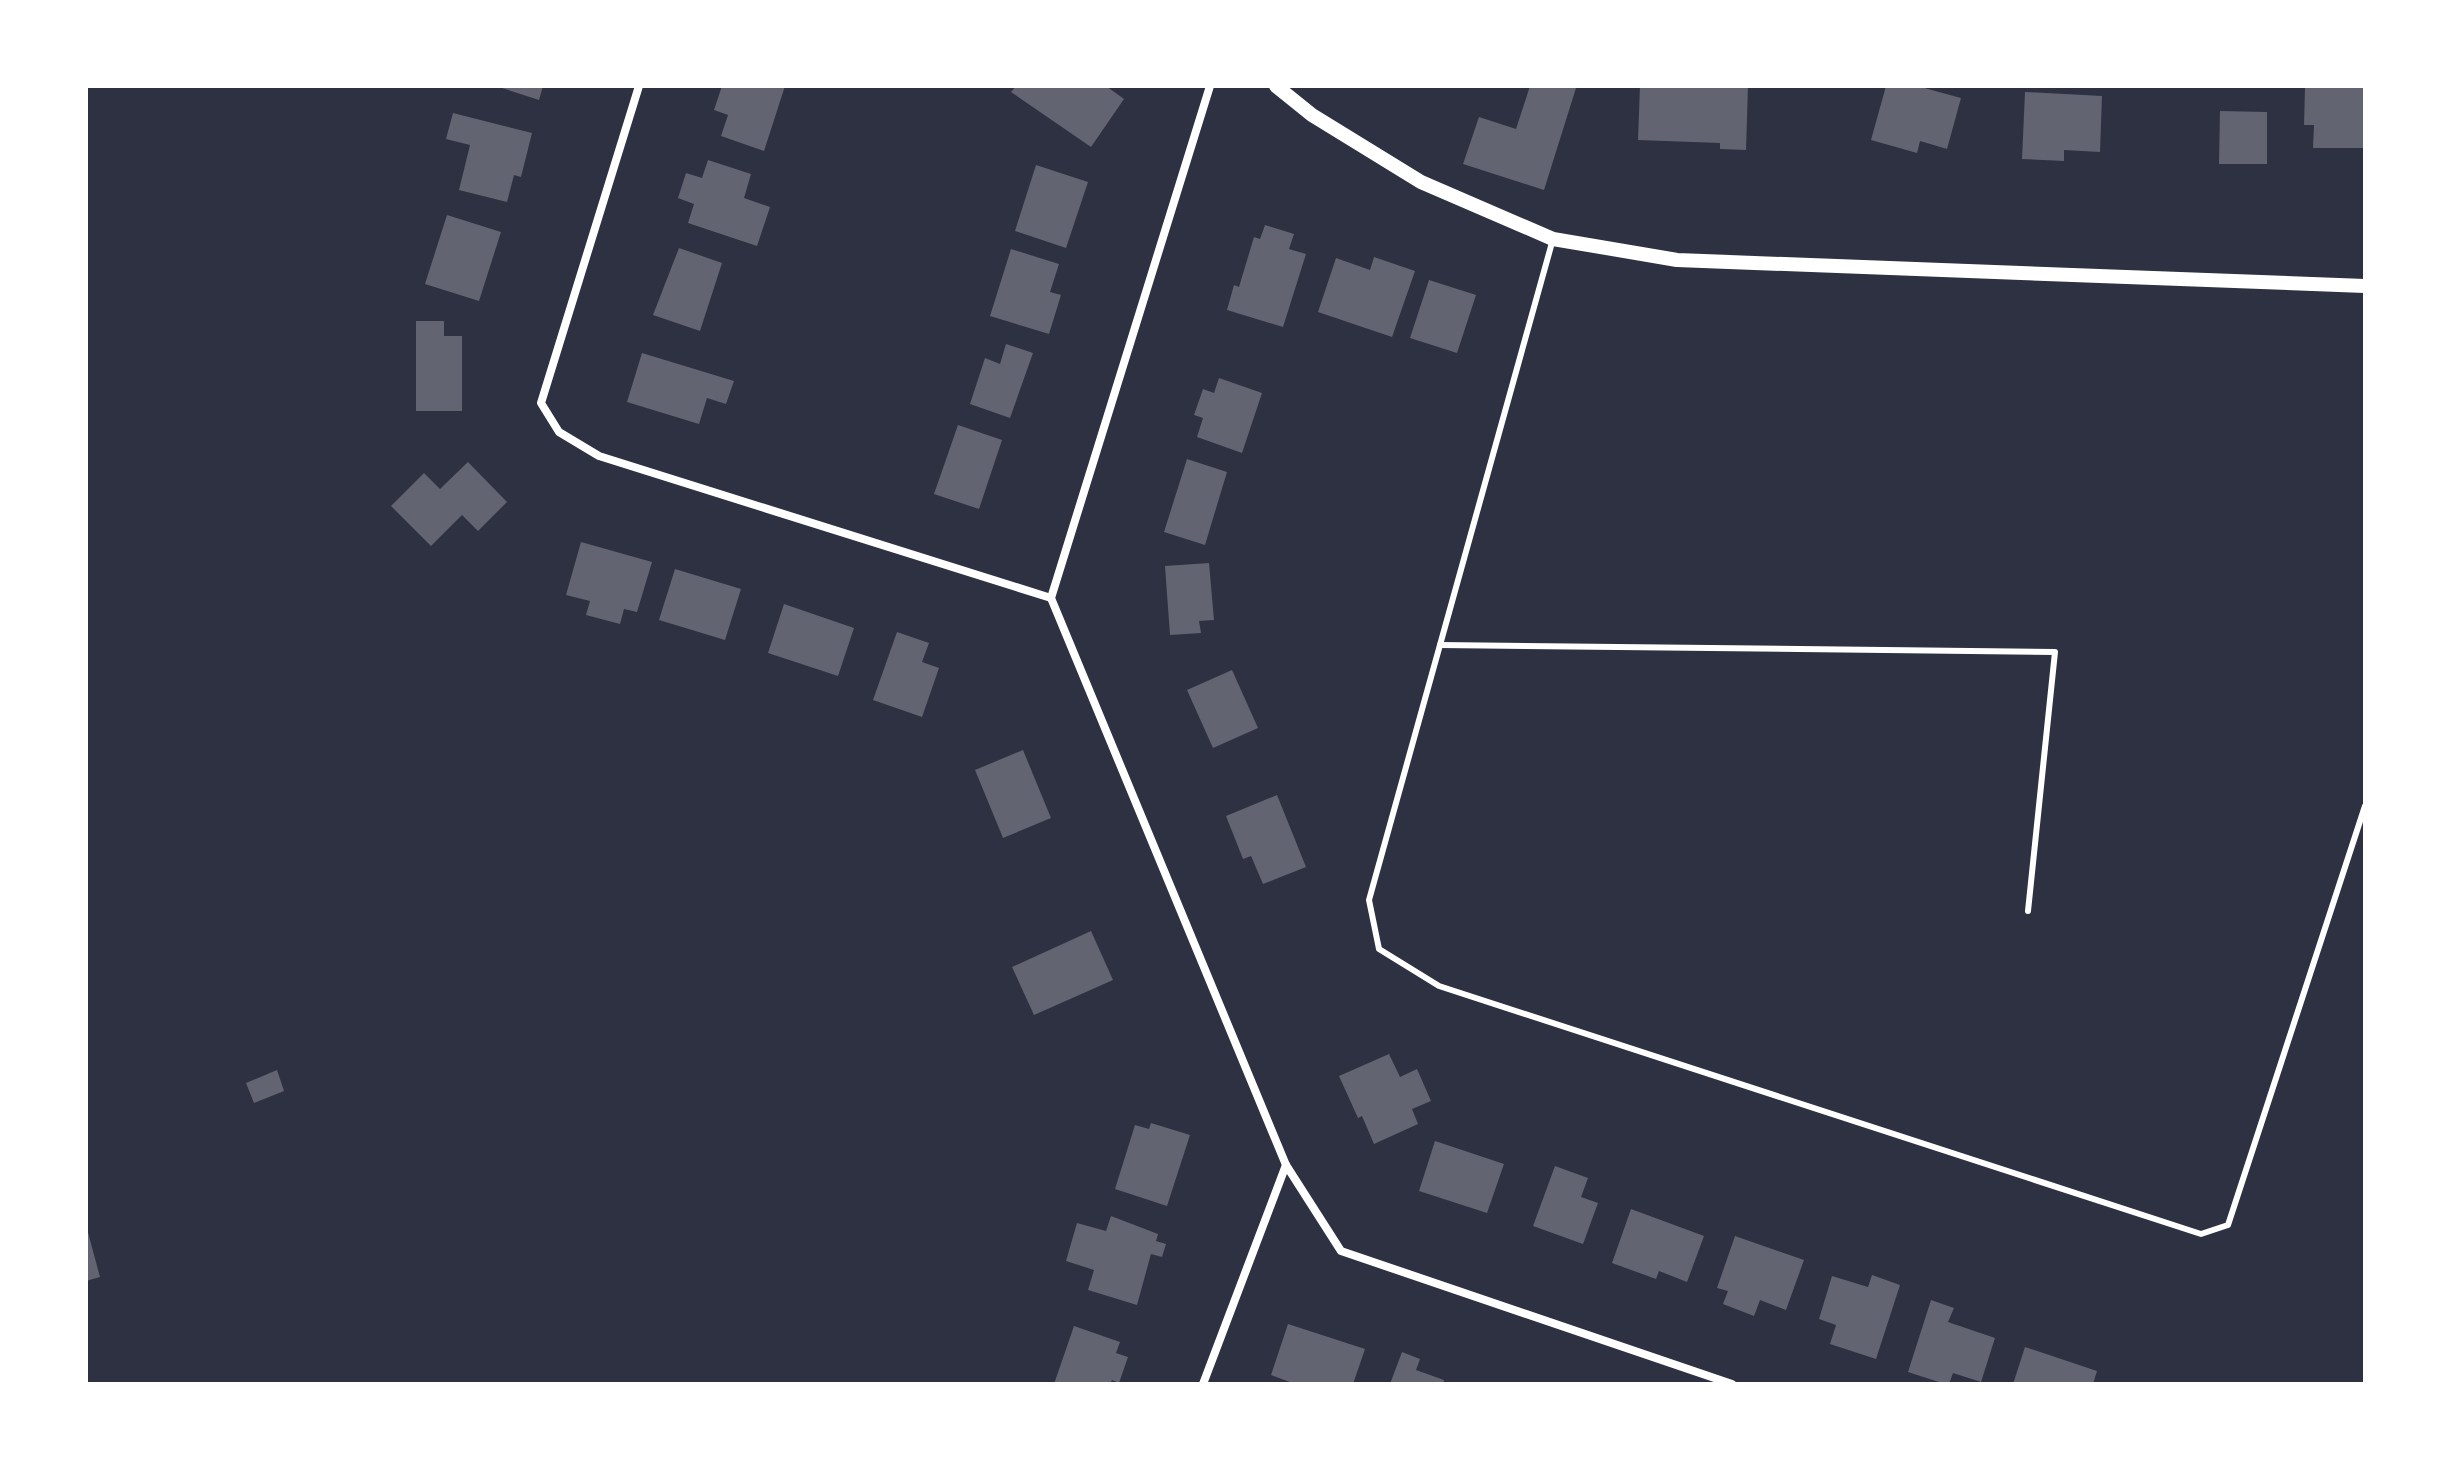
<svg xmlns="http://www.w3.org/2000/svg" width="2451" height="1470" font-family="Jost,sans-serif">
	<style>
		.building { fill: #626471 }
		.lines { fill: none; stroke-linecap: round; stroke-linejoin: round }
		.service { stroke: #fff; stroke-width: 6 }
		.minor { stroke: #fff; stroke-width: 8 }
		.tertiary { stroke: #fff; stroke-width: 14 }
	</style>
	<rect width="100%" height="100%" fill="#2d3142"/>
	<!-- building -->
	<g class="building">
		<path d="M496,86H543L539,100Z"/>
		<path d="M722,86H785L764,151L721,136L728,115L714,110Z"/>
		<path d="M1016,86H1106L1124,99L1091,147L1011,92Z"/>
		<path d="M1530,86L1576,88L1544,190L1463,164L1479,117L1516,129Z"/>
		<path d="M1640,86H1748L1746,150L1720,149V143L1638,140Z"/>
		<path d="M1886,86H1917L1961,98L1947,149L1920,141L1917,153L1871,140Z"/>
		<path d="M2365,86V148H2313L2314,125H2304L2305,88Z"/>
		<path d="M2025,92L2102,96L2100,152L2064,150V161L2022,159Z"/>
		<path d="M2220,111L2267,112V164H2219Z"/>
		<path d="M453,113L532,133L521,177L514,175L507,202L459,190L470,145L446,139Z"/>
		<path d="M708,160L751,174L744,198L770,207L757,246L688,223L694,204L678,198L686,173L702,178Z"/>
		<path d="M1036,165L1088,182L1066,248L1015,231Z"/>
		<path d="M447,215L501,232L479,301L425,284Z"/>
		<path d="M1265,225L1294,234L1289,249L1306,254L1283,327L1227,310L1234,285L1239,287L1254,237L1260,239Z"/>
		<path d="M679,248L722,263L700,331L653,315Z"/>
		<path d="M1011,249L1059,264L1050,292L1061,295L1049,334L990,316Z"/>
		<path d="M1374,257L1415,271L1392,337L1318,312L1336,258L1370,270Z"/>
		<path d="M1429,280L1476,295L1457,353L1410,338Z"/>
		<path d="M416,321H444V336H462V411H416Z"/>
		<path d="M1006,344L1033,353L1010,418L970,404L985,358L1000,364Z"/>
		<path d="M642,353L734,381L726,404L707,398L699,424L627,402Z"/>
		<path d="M1219,378L1262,393L1242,453L1197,437L1203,418L1194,415L1203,389L1214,393Z"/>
		<path d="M958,425L1002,440L979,509L934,494Z"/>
		<path d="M1187,459L1227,472L1205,545L1164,532Z"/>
		<path d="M468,462L507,502L478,531L462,515L431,546L391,506L424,473L440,489Z"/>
		<path d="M581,542L652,562L637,612L624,609L620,624L586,615L590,601L566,595Z"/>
		<path d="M1209,563L1214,620L1199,621L1201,633L1170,635L1165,566Z"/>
		<path d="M675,569L741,589L725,640L659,620Z"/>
		<path d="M784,604L854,628L838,676L768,653Z"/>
		<path d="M897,632L929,643L922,662L939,668L922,717L873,700Z"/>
		<path d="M1232,670L1258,728L1213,748L1187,690Z"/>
		<path d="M1023,750L1051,818L1003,838L975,770Z"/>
		<path d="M1277,795L1306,867L1263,884L1251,856L1243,859L1226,816Z"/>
		<path d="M1091,931L1113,980L1034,1015L1012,967Z"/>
		<path d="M1389,1054L1400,1077L1417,1069L1431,1101L1412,1109L1418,1124L1374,1144L1362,1116L1358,1118L1339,1076Z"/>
		<path d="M277,1070L284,1091L254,1103L246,1083Z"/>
		<path d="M1151,1123L1190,1135L1167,1206L1115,1189L1135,1125L1149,1129Z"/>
		<path d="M1435,1141L1504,1164L1487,1213L1419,1191Z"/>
		<path d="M1555,1166L1588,1178L1581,1197L1598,1203L1583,1244L1533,1226Z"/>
		<path d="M1631,1209L1704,1236L1687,1282L1659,1271L1656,1279L1612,1263Z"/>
		<path d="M1111,1216L1158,1234L1156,1241L1166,1244L1162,1257L1151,1254L1137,1305L1088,1290L1094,1270L1066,1261L1077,1223L1106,1231Z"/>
		<path d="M86,1225L100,1277L86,1281Z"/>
		<path d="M1735,1236L1804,1260L1786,1310L1760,1300L1754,1316L1723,1304L1728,1291L1717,1288Z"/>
		<path d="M1872,1275L1900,1285L1876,1359L1830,1344L1836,1325L1819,1319L1832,1276L1868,1287Z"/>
		<path d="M1931,1300L1954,1308L1948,1322L1995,1338L1981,1382L1953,1373L1949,1384H1945L1908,1372Z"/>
		<path d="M1288,1324L1365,1349L1353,1384H1295L1271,1375Z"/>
		<path d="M1074,1326L1120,1342L1116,1353L1128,1357L1119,1383L1112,1380L1110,1384H1054Z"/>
		<path d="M2025,1347L2097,1371L2093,1384H2013Z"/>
		<path d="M1402,1352L1420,1359L1416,1370L1444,1380L1443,1384H1390Z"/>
	</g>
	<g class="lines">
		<!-- service -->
		<g class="service">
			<path d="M1553,239L1369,900L1379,949L1439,986L2201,1234L2228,1225L2365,806"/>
			<path d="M1440,645L2055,652L2028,911"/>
		</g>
		<!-- minor -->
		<g class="minor">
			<path d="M639,86L541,403L559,432L599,456L1051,598"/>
			<path d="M1210,86L1051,598L1286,1165L1341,1251L1732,1384"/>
			<path d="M1203,1384L1286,1165"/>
		</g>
		<!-- tertiary -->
		<path class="tertiary" d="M1276,86L1312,115L1421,182L1553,239L1677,260L2365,286"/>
	</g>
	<!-- border -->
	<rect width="2451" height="1470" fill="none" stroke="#ffffff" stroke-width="176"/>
</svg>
